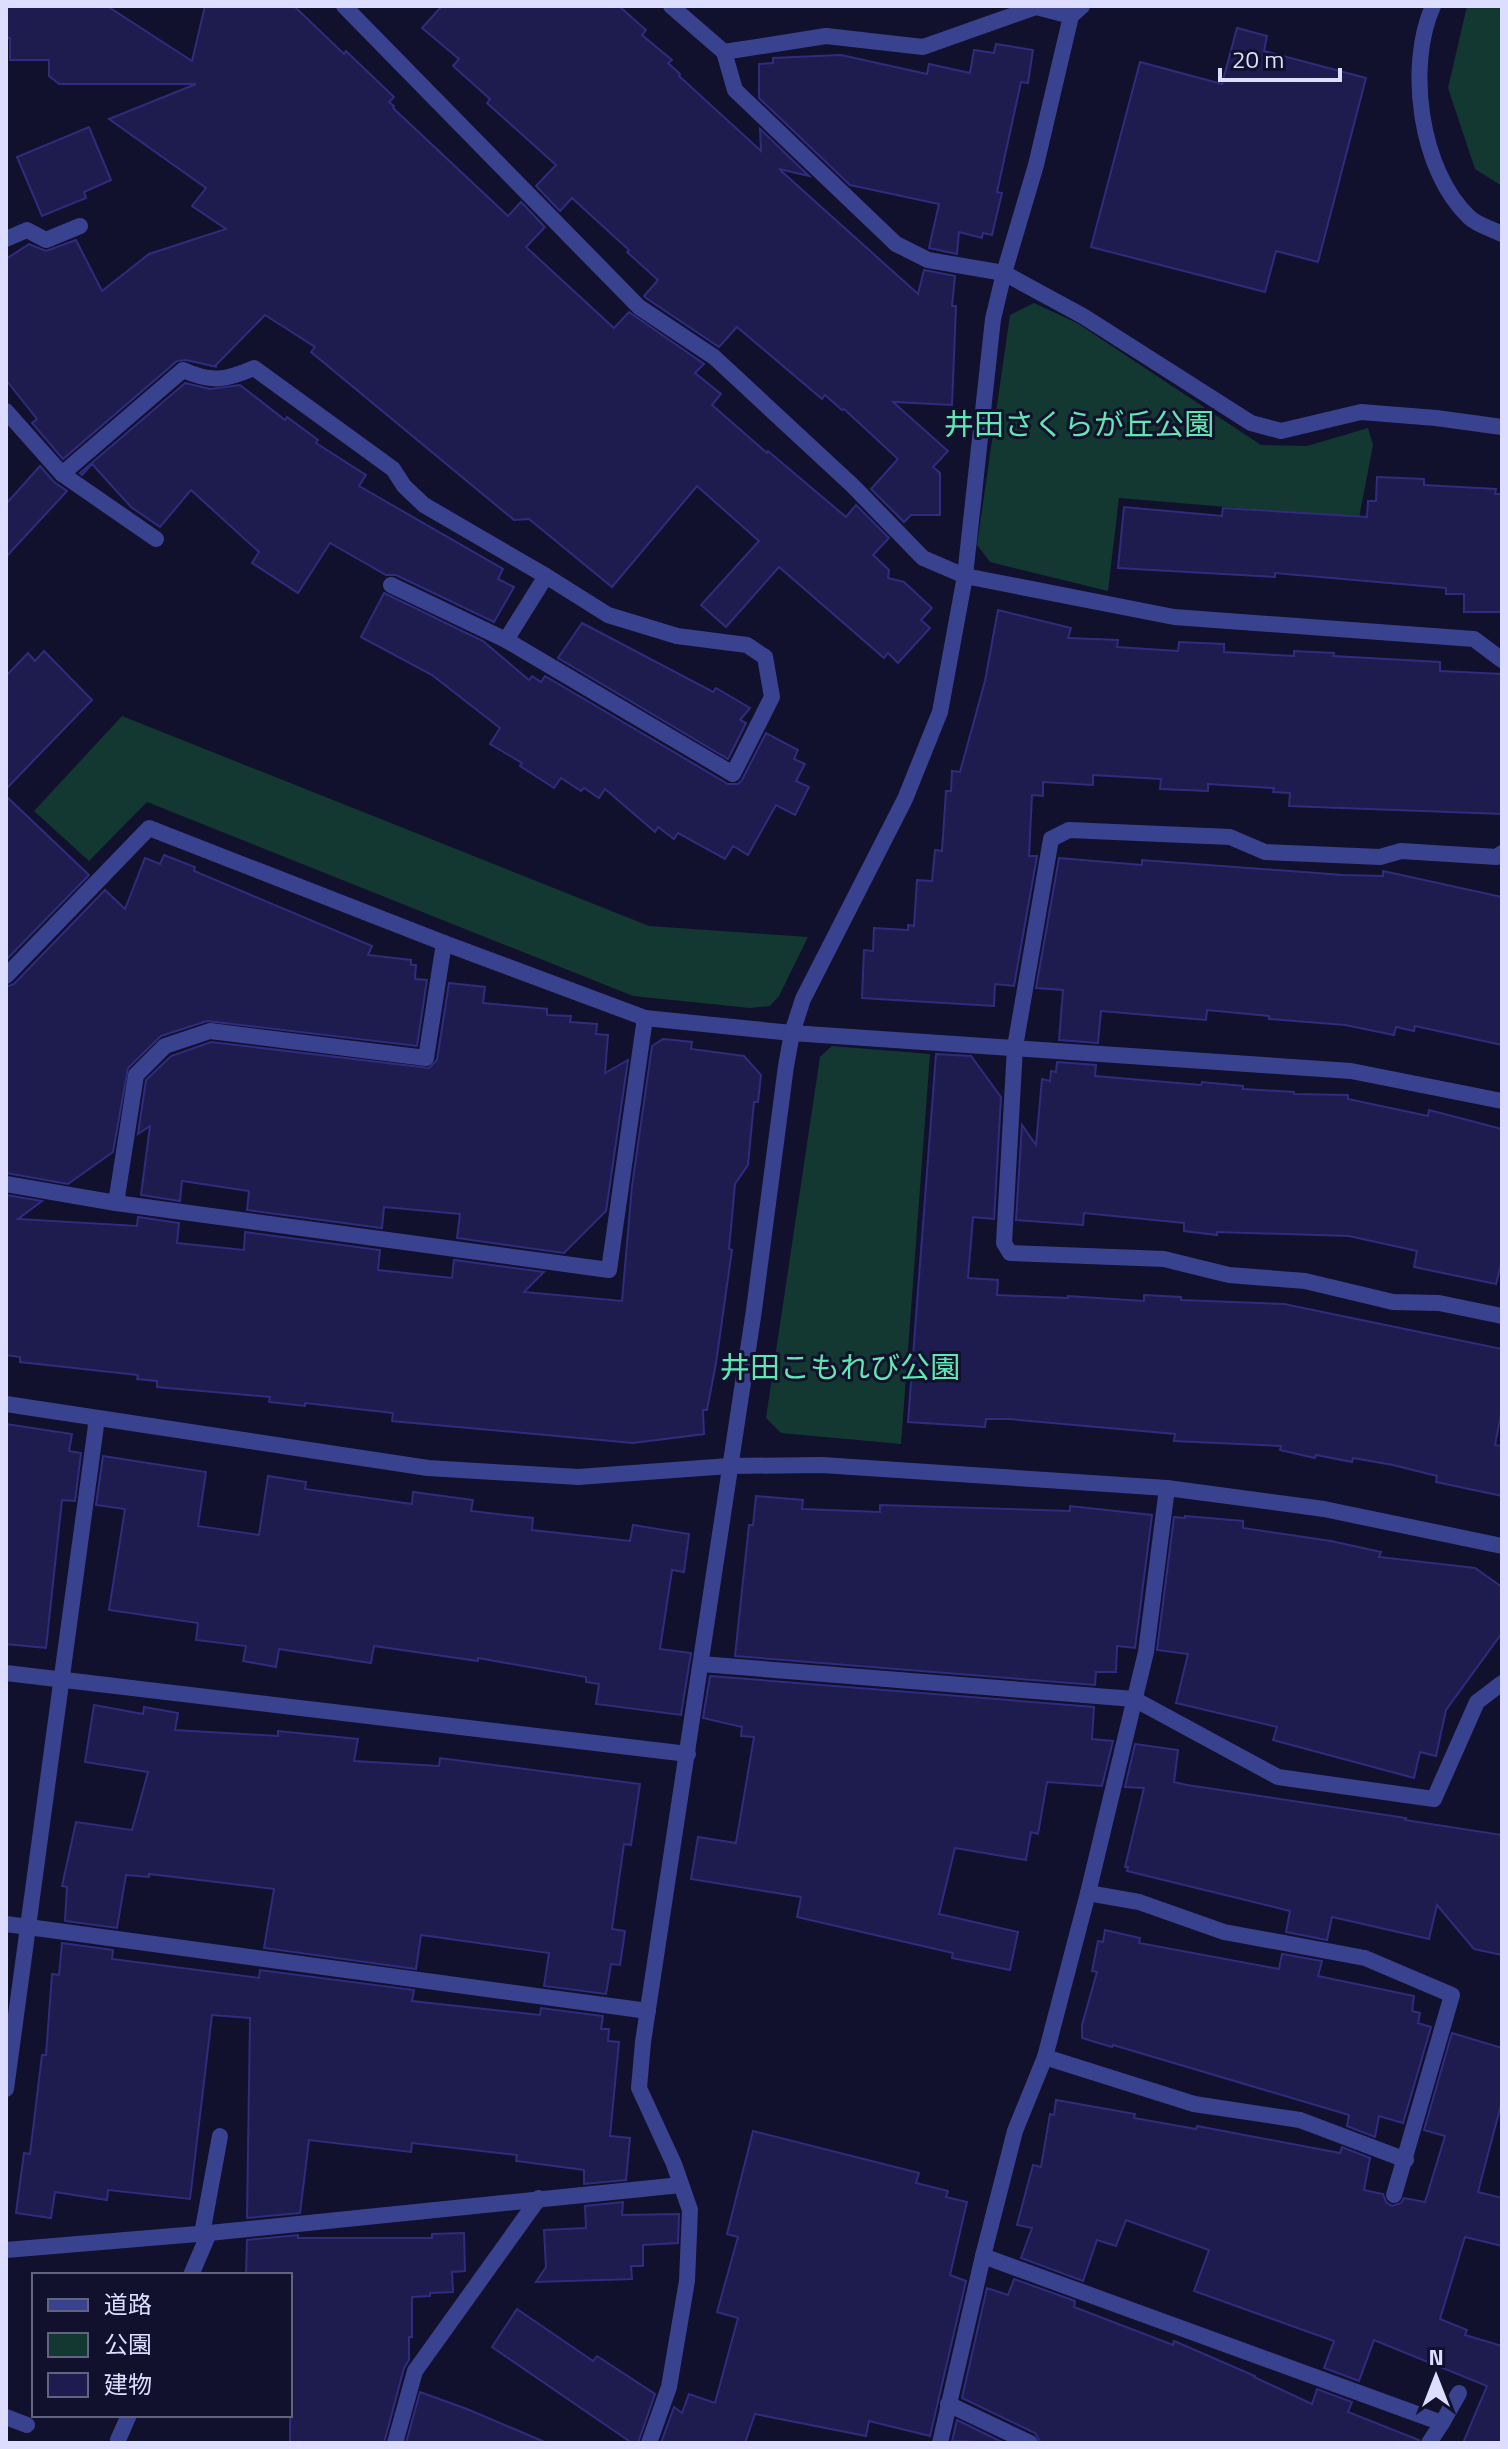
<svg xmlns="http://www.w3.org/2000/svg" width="1508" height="2449" font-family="'Titillium Web','Noto Sans JP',sans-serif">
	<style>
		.green { fill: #133831 }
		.building { fill: #1e1b4f; stroke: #302c7d; stroke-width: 2 }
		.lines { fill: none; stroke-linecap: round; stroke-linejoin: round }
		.service { stroke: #39428f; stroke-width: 16 }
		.minor { stroke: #39428f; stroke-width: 16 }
		.labels { text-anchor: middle; stroke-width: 6; stroke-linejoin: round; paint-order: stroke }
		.park-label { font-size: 30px; fill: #60e7b2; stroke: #11102d }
	</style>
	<rect width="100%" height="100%" fill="#11102d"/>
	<!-- green -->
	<g class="green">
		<path d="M1467,6H1502V186L1475,169L1448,88Z"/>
		<path d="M1034,303L1077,323L1261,445L1307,446L1368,428L1373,445L1359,518L1119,498L1108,591L990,562L977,545L1010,315Z"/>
		<path d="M122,716L649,926L808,937L779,996L770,1006L750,1008L633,996L147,802L89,861L34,811Z"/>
		<path d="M832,1046L930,1054L901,1444L781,1433L766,1418L820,1057Z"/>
	</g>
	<!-- building -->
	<g class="building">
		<path d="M6,6H107L192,61L205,6H294L344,54L346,51L394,97L389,102L394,106L393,108L508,216L521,202L545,227L526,247L614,328L629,312L704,364L695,373L721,394L712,405L767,453L768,451L846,517L856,505L889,538L873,555L889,570L888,578L904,582L932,608L921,620L930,628L898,663L888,653L884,658L779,567L726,627L701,605L759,541L697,486L612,587L529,519L514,520L311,352L315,347L265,315L215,366L217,367L186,360L177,361L63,459L32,423L37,419L6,380V259L29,244L46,251L76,240L102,291L149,254L226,229L192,206L206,188L109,119L196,84H59L49,76V60H10V38H6Z"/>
		<path d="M442,6H619L646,30L642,35L672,60L668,63L680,74L679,76L761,151L760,129L809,176L779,169L918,294L924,270L955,276L952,306H956L952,405L893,402L948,451L933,467L940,473V515H911L904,522L871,489L898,459L844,409L842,410L825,395L822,399L737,327L719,347L646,298L644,296L658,280L627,252L629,250L572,198L560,211L536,186L556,165L487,103L490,99L453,66L459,59L422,28Z"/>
		<path d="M1237,28L1267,36L1264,51L1366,78L1318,262L1276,251L1265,292L1091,247L1140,62L1222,84Z"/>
		<path d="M996,44L1033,50L1028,83L1021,82L997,192L1002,193L992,235L983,233L982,238L959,232L957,254L929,248L939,204L850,185L759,98V64L773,63V58L841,55L927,74L929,64L970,73L974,50L994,53Z"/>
		<path d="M89,127L111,180L84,192L86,198L42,216L17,157Z"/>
		<path d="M185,383L210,389L240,385L285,420L287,417L318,440L316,443L366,475L359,486L503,569L498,579L514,587L494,622L396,575H386L330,543L298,593L252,563L259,552L191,490L160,527L131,507L92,464L82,475L80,473Z"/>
		<path d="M40,466L54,482L67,491L6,557V504Z"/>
		<path d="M1377,477L1424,479V485L1496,489L1495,494H1502V612H1464V594H1446V588L1275,573V577L1118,568L1124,507L1222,516L1223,508L1367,517L1368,501H1376Z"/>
		<path d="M384,593L483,641L529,680L532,676L541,682L545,676L728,784H738L742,780L766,733L798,750L794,759L805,764L796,781L809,787L795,815L776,805L748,855L733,846L725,859L678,833L674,839L658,827L655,832L605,789L599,798L584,788L581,791L561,778L554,788L520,766L522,763L490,744L500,728L432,675L361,637Z"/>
		<path d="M998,610L1071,628L1068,638L1118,640L1117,647L1178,651L1179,642L1224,644V652L1294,656V651L1334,653L1333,656L1440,662V671L1502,674V814L1289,806L1290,793L1273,792L1274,788L1208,784V791L1160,789L1161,779L1093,775V785L1043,782V796L1032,795L1029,856H1037L1014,986L995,984L994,1006L862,998L864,950L873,951L874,928L908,930V925L914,926L917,880L932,881L935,850L942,851L946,791H951L952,771L960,772L985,681Z"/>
		<path d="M582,623L713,692L716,688L750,708L740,720L746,723L728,759L558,658Z"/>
		<path d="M44,651L92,700L6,789V676L28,653L35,661Z"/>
		<path d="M6,796L89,875L6,960Z"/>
		<path d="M164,855L195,867L194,871L372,946L368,955L411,960V965H416L415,979L427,980L417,1046L207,1021L161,1036L128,1068L113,1152L68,1184L6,1173V987L14,984L105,890L125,909L145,858L160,864Z"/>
		<path d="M1059,858L1142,865V860L1343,875L1383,876V871L1502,897V1045L1415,1026L1414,1031L1396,1027L1394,1035L1345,1025L1269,1019V1016L1207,1010L1206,1020L1101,1011L1098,1043L1059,1040L1063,990L1036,988Z"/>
		<path d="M449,983L485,987L483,1003L547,1009V1015L571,1016L570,1022L597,1024L596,1034L608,1035L605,1073L628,1060L606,1211L564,1253L457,1238L460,1214L384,1207L382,1228L247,1210L249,1191L182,1181L180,1201L141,1195L150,1126L138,1134L146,1080L171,1056L211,1042L429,1068L437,1060Z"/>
		<path d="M663,1039L692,1042L691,1049L744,1056L761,1075L758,1102H754L748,1165L735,1184L729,1249L732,1250L716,1363L707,1410H703L704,1434L633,1443L392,1421L393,1413L305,1403V1406L269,1402L270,1397L157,1387V1381L137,1379L138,1375L20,1362V1357L6,1355V1195L42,1201L18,1219L137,1226L138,1217L179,1223L177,1243L244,1250L245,1232L380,1250L378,1270L452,1278L454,1260L544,1272L524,1292L622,1301L632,1186L652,1046Z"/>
		<path d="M936,1054L971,1056L1001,1097L994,1219L973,1217L968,1278L998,1280L997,1295L1068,1298V1296L1144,1301V1295L1181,1297V1300L1284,1304L1502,1349V1409L1495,1445L1502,1446V1496L1436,1482L1437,1476L1393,1465L1353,1458L1352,1462L1316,1455L1315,1458L1280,1450L1281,1446L1174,1441L1175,1434L1009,1419H986L985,1427L908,1422Z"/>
		<path d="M1057,1062L1096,1065L1095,1076L1201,1085L1202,1082L1243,1086V1089L1294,1092V1094L1348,1095V1099L1428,1116L1429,1110L1502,1129V1260L1496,1284L1414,1267L1417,1251L1349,1236L1217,1232V1235L1184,1231V1223L1084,1213L1083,1225L1016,1220L1022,1125L1036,1145L1042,1079L1050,1081L1051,1071L1056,1072Z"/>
		<path d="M6,1424L72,1434L69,1451L81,1453L75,1501L62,1500L46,1648L6,1644Z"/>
		<path d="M103,1456L206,1472L198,1526L259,1535L268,1476L306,1482L305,1489L412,1504L413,1492L473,1500L471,1511L533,1518L532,1530L630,1541L633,1525L689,1534L684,1572L672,1570L660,1649L691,1653L681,1715L596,1704L599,1684L586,1682V1677L478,1658V1661L374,1646L371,1663L279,1649L276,1667L243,1661L246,1646L196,1640L198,1623L109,1610L125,1509L96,1505Z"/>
		<path d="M756,1496L803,1500L802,1509L880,1512V1505L1070,1511V1506L1152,1515L1135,1648L1117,1646L1116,1672H1096L1095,1685L735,1656L749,1525H753Z"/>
		<path d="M1185,1516L1243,1521V1528L1331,1541L1381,1552L1379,1557L1475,1568L1502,1587V1633L1446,1710L1436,1756L1420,1752L1414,1778L1273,1740L1277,1727L1176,1703L1188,1654L1157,1650L1174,1517L1185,1518Z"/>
		<path d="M710,1676L1094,1707L1092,1739L1113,1741L1102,1786L1047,1782L1038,1834L1031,1832L1026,1860L955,1848L939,1914L1018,1932L1010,1970L952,1958L953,1953L797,1917L801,1897L691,1879L698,1837L736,1843L754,1737L741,1736L742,1727L703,1718Z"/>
		<path d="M94,1705L143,1714L144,1707L178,1713L175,1730L278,1736V1731L358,1739L354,1761L439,1766L440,1758L640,1784L631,1845L624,1844L612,1929L625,1931L620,1965L611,1964L606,1994L544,1986L549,1953L421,1935L416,1969L264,1948L274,1889L149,1874V1877L126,1875L117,1928L65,1921L67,1887L62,1886L76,1822L132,1830L148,1772L85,1762Z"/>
		<path d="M1135,1744L1178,1750L1174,1782L1187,1785L1406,1818L1405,1820L1502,1835V1955L1474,1949L1437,1905L1429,1939L1332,1917L1327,1940L1286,1932L1290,1911L1127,1871L1128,1867H1125L1144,1788L1125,1787Z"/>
		<path d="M1105,1930L1140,1938L1139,1943L1279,1969L1282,1954L1322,1961L1318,1976L1414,1996L1412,2011L1420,2013L1418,2023L1431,2027L1403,2123L1379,2116L1375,2137L1347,2126L1349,2115L1113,2045L1112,2047L1082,2038V2025L1097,1972L1092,1971L1098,1941L1103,1942Z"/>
		<path d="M62,1943L113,1950L112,1959L259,1978L260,1970L414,1990L412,2001L540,2015L541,2008L603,2016L601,2029H609L608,2041L619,2042L610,2136L630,2138L626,2180L584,2184V2170L516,2161L517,2155L412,2143L411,2152L309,2140L300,2213L247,2218L250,2018L212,2015L190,2199L108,2190L107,2200L55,2192L51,2218L16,2213L24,2153L30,2154L42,2055H46L52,1974L59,1975Z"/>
		<path d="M1452,2033L1502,2048V2101L1478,2192L1502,2198V2246L1465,2237L1440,2319L1467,2330L1465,2335L1502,2346V2443H1463L1487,2386L1374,2340L1359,2381L1324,2368L1334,2341L1194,2291L1209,2250L1126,2220L1116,2246L1097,2240L1083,2281L1021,2258L1032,2228L1017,2225L1033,2165L1041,2167L1050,2114L1054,2115L1056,2100L1135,2114L1134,2118L1196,2129L1197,2126L1340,2153L1342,2147L1370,2158L1364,2190L1383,2194L1386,2202L1392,2206L1401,2203L1404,2198L1425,2202L1445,2136L1424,2130Z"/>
		<path d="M753,2131L919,2173L916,2183L948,2191L946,2197L967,2202L950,2275L966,2281L930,2436L869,2421L866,2436L755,2414L745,2443H661L674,2407L682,2413L689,2394L715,2403L738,2318L717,2312L738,2237L727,2234Z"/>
		<path d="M623,2202L622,2215L679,2214L678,2243L643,2245V2266H631L632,2279L536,2282L546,2267L544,2230L586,2228L585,2206Z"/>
		<path d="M464,2233L465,2271L452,2272L453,2292L430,2293V2296L412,2297V2337H409V2360L404,2368L384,2443H290L291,2275H246L247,2240L298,2235V2238H432V2234Z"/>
		<path d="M1014,2279L1075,2301L1074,2307L1173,2345L1174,2341L1255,2376L1254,2377L1312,2404L1317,2389L1352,2402L1348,2412L1419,2440L1418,2443H1041L1035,2433L962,2398L987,2288L1008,2295Z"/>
		<path d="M517,2309L593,2361L597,2356L655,2394L638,2443H632L492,2347Z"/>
		<path d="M420,2392L467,2409L547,2443H406Z"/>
		<path d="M957,2420L1004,2443L952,2441Z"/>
	</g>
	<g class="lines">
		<!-- service -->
		<g class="service">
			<path d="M6,239L27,230L46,240L80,226"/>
			<path d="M701,1664L1134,1699"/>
			<path d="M202,2234L220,2136"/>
			<path d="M983,2256L1442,2423L1429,2443"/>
			<path d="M191,2275L209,2233"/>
			<path d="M948,2404L1030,2443"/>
			<path d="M6,2417L27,2425"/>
			<path d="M118,2440L129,2415"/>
			<path d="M395,2443L415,2371L539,2198"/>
			<path d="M940,2443L983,2256L1015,2131L1045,2057L1088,1893L1146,1652L1167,1488"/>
		</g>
		<!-- minor -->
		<g class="minor">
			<path d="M344,6L639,307L714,357L853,486L923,558L965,576L1174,617L1474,639L1502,660"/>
			<path d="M671,6L724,52L735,90L896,244L928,260L1004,273L1083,316L1251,423L1281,431L1361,412L1436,418L1502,427"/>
			<path d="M1433,6C1406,66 1420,171 1469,217C1477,225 1492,229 1502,234"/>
			<path d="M724,52L826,36L923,47L1036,7L1071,16"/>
			<path d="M6,411L62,474L156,539"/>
			<path d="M62,474L183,370C212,383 226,380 254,368L393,469L404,486L424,505L546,576L608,615L677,636L747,645L765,657L772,697L733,774L506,640L546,576"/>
			<path d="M391,585L506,640"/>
			<path d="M1502,853L1497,857L1401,851L1380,857L1265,852L1230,837L1069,830L1051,839L1015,1047L1004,1243L1010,1253L1164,1259L1229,1275L1305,1281L1393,1302L1439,1303L1502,1316"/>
			<path d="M6,976L149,828L444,943L645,1018L792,1033L1351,1071L1502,1101"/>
			<path d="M6,1184L116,1203L609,1270L645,1018"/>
			<path d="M116,1203L136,1075L165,1046L210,1031L426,1058L444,943"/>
			<path d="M6,1404L428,1468L578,1477L729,1466L822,1465L1167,1488L1324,1509L1502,1546"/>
			<path d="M6,1673L688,1754"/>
			<path d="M1134,1699L1278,1777L1434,1799L1477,1702L1502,1683"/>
			<path d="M1088,1893L1139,1902L1224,1932L1365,1958L1452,1995L1394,2195"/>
			<path d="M6,1924L648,2011"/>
			<path d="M1045,2057L1194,2104L1300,2120L1406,2160"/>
			<path d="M6,2089L97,1418"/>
			<path d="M6,2250L209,2233L681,2185"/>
			<path d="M1442,2423L1459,2393"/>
			<path d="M649,2443L669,2387L687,2281L690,2210L674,2164L639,2088L643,2042L754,1310L786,1066L792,1033L803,999L905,799L940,712L965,576L993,319L1004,273L1036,165L1071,16L1082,6"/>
		</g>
	</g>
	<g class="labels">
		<!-- park labels -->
		<g class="park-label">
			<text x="1079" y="435">井田さくらが丘公園</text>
			<text x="840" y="1378">井田こもれび公園</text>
		</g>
	</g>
	<!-- border -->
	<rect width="1508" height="2449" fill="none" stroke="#dcddff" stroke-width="16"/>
	<!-- legend -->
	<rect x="32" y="2273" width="260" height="144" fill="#11102d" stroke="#626281" stroke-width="2"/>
	<rect x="48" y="2299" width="40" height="12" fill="#39428f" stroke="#626281" stroke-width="2"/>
	<text x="104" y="2313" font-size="24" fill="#dcddff">道路</text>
	<rect x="48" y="2333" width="40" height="24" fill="#133831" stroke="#626281" stroke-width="2"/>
	<text x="104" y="2353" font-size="24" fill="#dcddff">公園</text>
	<rect x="48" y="2373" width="40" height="24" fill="#1e1b4f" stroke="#626281" stroke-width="2"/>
	<text x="104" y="2393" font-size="24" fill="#dcddff">建物</text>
	<!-- north arrow -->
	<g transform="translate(1436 2377)" stroke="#11102d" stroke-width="6" paint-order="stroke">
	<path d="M0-6L14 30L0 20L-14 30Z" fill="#dcddff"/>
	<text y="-12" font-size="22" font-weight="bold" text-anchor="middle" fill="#dcddff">N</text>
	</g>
	<!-- scale -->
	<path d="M1220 68v12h120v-12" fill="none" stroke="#dcddff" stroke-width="4"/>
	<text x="1232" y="68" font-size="24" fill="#dcddff" stroke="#11102d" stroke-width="6" paint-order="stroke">20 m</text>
</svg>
